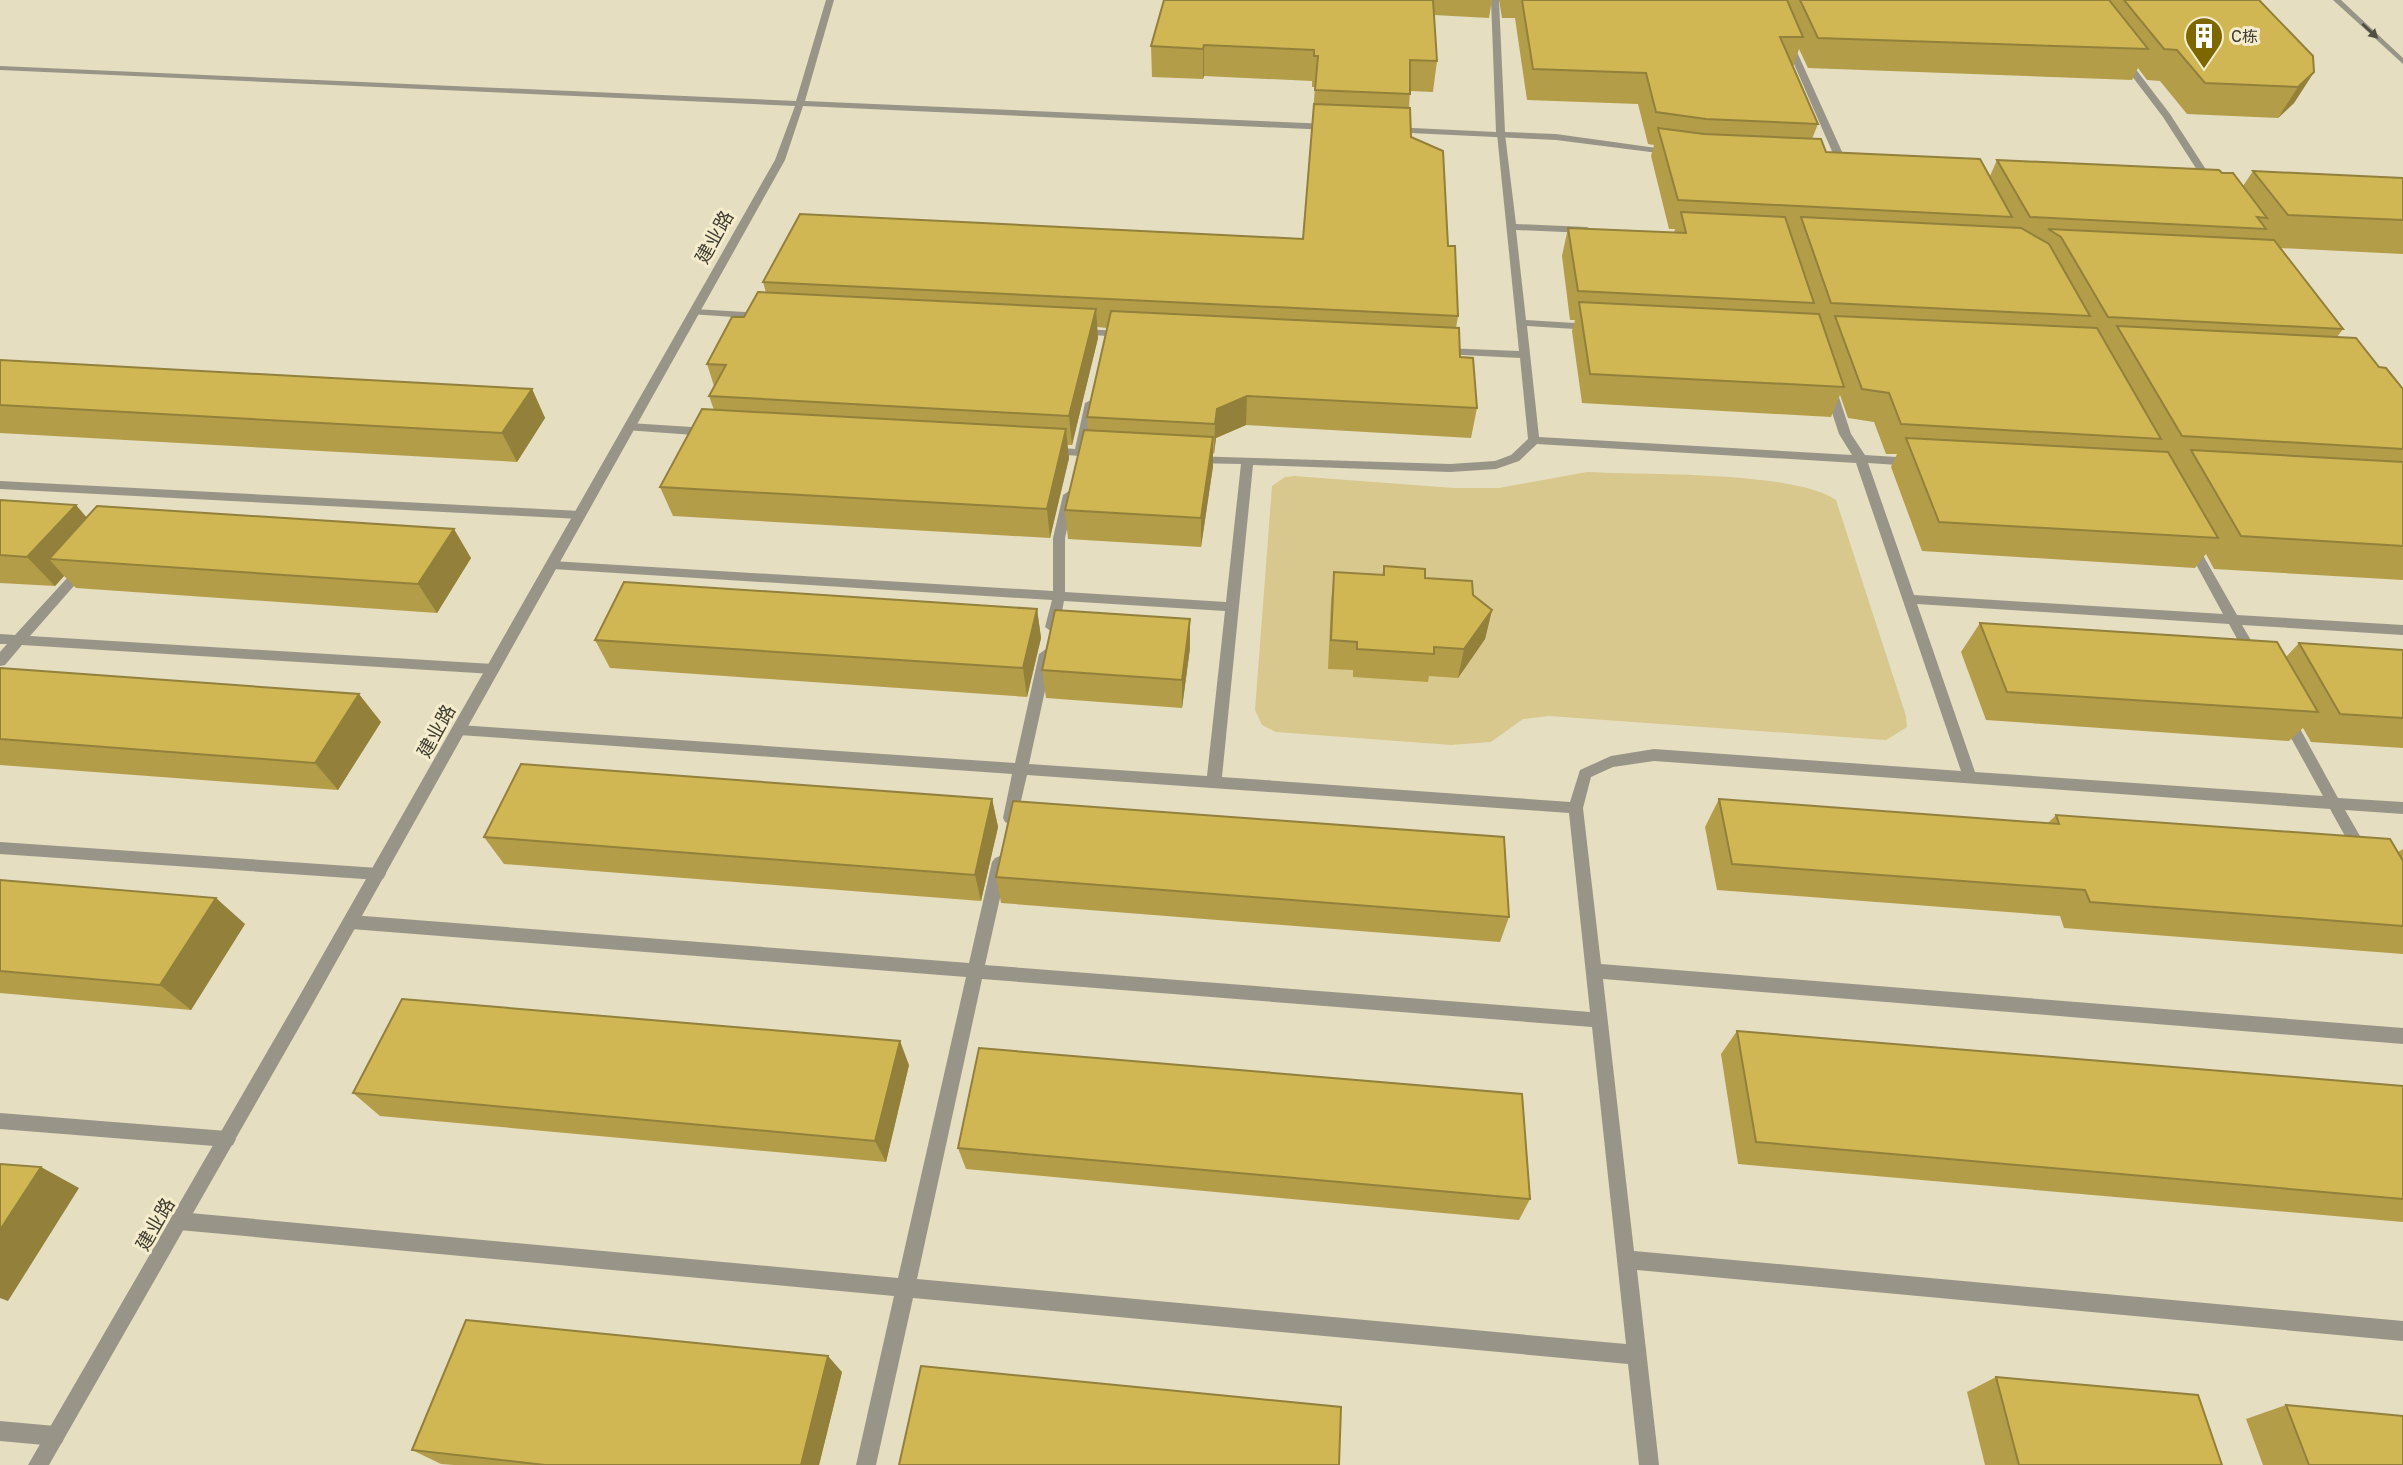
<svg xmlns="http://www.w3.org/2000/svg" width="2403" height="1465" font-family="'Golos Text','Noto Sans SC',sans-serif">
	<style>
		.green { fill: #d8c88e }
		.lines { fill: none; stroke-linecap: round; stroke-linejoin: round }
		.service { fill: #989588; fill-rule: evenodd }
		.minor { fill: #989588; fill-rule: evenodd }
		.tertiary { fill: #989588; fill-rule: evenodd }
		.wall { fill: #b39d48 }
		.shaded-wall { fill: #92803b }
		.building { fill: #d0b754; stroke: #92803b; stroke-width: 2 }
		.oneway { fill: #524f42 }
		.labels { text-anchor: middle; stroke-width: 6; stroke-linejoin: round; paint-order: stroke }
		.far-poi-label { font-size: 16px; fill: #403d31; stroke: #f4eccc; text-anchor: start }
		.street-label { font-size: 19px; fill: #403d31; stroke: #f4eccc }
	</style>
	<rect width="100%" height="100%" fill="#e6dec0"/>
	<!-- green -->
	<path class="green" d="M1587,472C1643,475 1794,471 1836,500L1906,716L1907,727L1886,740L1549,716L1523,719L1491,742L1451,745L1276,732L1262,725L1255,710L1272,486L1285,477L1294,476L1454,488H1499Z"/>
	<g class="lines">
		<!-- service -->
		<g class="service">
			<path d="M2122,59H2128L2170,114L2216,185L2214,187H2208L2163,117L2122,63Z"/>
			<path d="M1501,131L1505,134L1516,224L1587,227L1592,230L1587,233L1516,230L1526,320L1591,324L1596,327L1591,330L1527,326L1539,437L1852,455L1839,434L1824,388L1830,385L1836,388L1851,434L1865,455L1912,458L1918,462L1912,466L1868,463L1914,595L2223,614L2186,546L2192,542L2196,543L2237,615L2403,625V635L2242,625L2259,654L2252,659L2247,657L2229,624L1917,604L1975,772L2323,796L2280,718L2282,714H2292L2338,798L2403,802V814L2345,810L2368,850L2365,854L2360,856L2355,854L2330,809L1654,761L1613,767L1591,777L1583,808L1601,964L2403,1028V1044L1603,979L1634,1251L2403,1321V1341L1637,1270L1659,1465H1639L1628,1364L913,1298L876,1465H856L894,1296L179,1230L173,1227L170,1221L173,1215L179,1212L898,1278L966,977L351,929L345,927L343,922L345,917L351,915L969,963L992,862L995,858L1000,856L1005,858L1008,862L985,965L1590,1012L1569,813L1027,775L1017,818L1015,822L1010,824L1005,822L1003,818L1012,774L459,735L454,734L452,730L454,726L459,725L1015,763L1039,654L1046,649L1053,654L1029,764L1207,776L1225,611L1064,601L1059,627L1052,632L1045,627L1052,600L552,569L546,565L552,561L1053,591V538L1063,495L1069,491L1075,495L1065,538V592L1226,602L1241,464L1193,463L1189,462V456L1450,464L1495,461L1511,455L1528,439L1520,358L1443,354L1438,351L1443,348L1519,351L1497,134ZM1537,444L1856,463L1961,771L1654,749L1611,756L1580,770L1570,802L1222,777L1253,465L1450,472L1496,469L1519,461ZM982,979L1592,1027L1626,1344L917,1279Z"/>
			<path d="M694,309L762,313L767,316L762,319L690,314V310Z"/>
			<path d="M1079,329L1125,331L1130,334L1125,337L1075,334V330Z"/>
			<path d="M1091,400L1097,403L1085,450L1100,451V457L1046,454L1044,451L1050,447L1075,449L1085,403Z"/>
			<path d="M629,423L708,428L714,432L708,436L625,430V424Z"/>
			<path d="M0,481L580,511L586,515L580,519L0,489Z"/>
			<path d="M83,564L89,568L87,571L30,636L493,664L500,669L493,674L22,645L5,665L0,666V652L7,644H0V634L15,635L79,565Z"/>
			<path d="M0,842L378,868L383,869L386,874L383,879L378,880L0,854Z"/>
			<path d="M0,1113L227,1131L233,1133L236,1139L233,1145L227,1147L0,1129Z"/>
			<path d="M0,1421L55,1426L62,1429L65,1436L62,1443L55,1446L0,1441Z"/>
		</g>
		<!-- minor -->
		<g class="minor">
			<path d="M826,0H834L805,101L1329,124L1333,127L1329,130L803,106L785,160L312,1005L49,1465H28L300,995L775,160L795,106L0,70V66L796,101Z"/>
			<path d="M1491,0H1499L1505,132L1556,134L1671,150L1674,151V155L1556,140L1389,132L1388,130L1392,127L1496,132Z"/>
			<path d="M1785,39L1792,41L1848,165L1846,167L1838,165L1784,41Z"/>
		</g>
		<!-- tertiary -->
		<path class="tertiary" d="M2333,0H2341L2403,58V64Z"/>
	</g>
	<!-- wall -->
	<g class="wall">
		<path d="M1164,0H1492L1489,18L1434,15L1437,61L1433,92L1410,91L1409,108L1411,137L1448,246L1458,316L1456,328L1460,357L1477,408L1471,438L1246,425L1216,438L1214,454L1213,453V466L1201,547L1068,539L1065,510L1088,431L1087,417L1107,328L1097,327L1098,338L1072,445H1067L1069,458L1050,538L673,516L660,487L714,410L709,396L714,386L707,364L744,317L766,293L763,282L1303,239L1315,87H1312V81L1204,76L1203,79L1152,77L1151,46Z"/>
		<path d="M1499,0H2259L2314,72L2294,103L2278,118L2187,114L2160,81L2147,80L2138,68L2132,80L1808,68L1799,49L1793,67L1818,124L1812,139L1826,152L1990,176L1997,160L2222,173L2243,186L2253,171L2403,178V254L2280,248L2343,329L2337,337L2379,367L2403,389V580L2214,569L2206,554L2195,568L1922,551L1891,467L1897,454H1886L1874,422L1848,418L1840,395L1831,417L1582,403L1572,331L1575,320H1570L1562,256L1568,228L1674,233L1675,229H1669L1651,156L1654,145L1648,144L1638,104L1527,100L1515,18H1502Z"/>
		<path d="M0,360L532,389L545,418L517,462L0,433Z"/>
		<path d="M0,500L87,517L471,558L437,613L76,588L64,576L55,586L0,583Z"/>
		<path d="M1384,566L1425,578L1473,595L1492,610L1485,639L1458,678L1429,676L1428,682L1353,677V670L1328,669L1331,601L1334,572L1382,575Z"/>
		<path d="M1037,609L1041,638L1027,697L610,668L595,640Z"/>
		<path d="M1980,623L2286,657L2299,643L2403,650V748L2311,742L2303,728L2289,741L1986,720L1961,652Z"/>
		<path d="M1190,648L1182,708L1046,698L1042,670Z"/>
		<path d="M0,668L381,722L338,790L0,765Z"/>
		<path d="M992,799L998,827L981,901L504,864L484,837Z"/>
		<path d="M1719,799L2048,823L2056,815L2398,852L2403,849V954L2064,928L2060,916L1717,890L1705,827Z"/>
		<path d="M996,877L1509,917L1500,942L1001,903Z"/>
		<path d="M0,880L245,924L191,1010L0,993Z"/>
		<path d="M1737,1031L2403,1086V1222L1738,1164L1721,1054Z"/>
		<path d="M909,1065L886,1162L380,1116L353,1093Z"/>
		<path d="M958,1148L1530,1199L1519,1220L966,1169Z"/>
		<path d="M842,1372L819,1465H454L441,1464L412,1450Z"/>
		<path d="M1996,1377L2222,1465H1985L1967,1392Z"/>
		<path d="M2286,1405L2403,1465H2263L2246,1419Z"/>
	</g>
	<!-- shaded-wall -->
	<g class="shaded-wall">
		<path d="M1204,45V76L1203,79V49Z"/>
		<path d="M2314,72L2294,103L2278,118L2298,87Z"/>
		<path d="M1096,309L1098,338L1072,445L1069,416Z"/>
		<path d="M532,389L545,418L517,462L502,433Z"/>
		<path d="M1247,396L1246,425L1216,438L1214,454L1215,424L1217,409Z"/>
		<path d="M1066,429L1069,458L1050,538L1047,509Z"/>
		<path d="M1213,437V466L1201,547V518Z"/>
		<path d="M76,505L101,534L49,559L64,576L55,586L27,557Z"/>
		<path d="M454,529L471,558L437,613L418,584Z"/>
		<path d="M1037,609L1041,638L1027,697L1023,668Z"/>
		<path d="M1492,610L1485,639L1458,678L1464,649Z"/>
		<path d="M1190,619V648L1182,708V680Z"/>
		<path d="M359,694L381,722L338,790L315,763Z"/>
		<path d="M992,799L998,827L981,901L975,875Z"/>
		<path d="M216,898L245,924L191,1010L160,985Z"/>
		<path d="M900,1041L909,1065L886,1162L875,1141Z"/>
		<path d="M41,1167L79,1188L8,1301L0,1298V1230Z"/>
		<path d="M828,1356L842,1372L819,1465H801Z"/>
	</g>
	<!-- building -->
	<g class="building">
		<path d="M1164,0H1433L1437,61L1410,60V94L1315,90L1318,56H1314V50L1204,45L1203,49L1151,46Z"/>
		<path d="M1522,0H1787L1803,37H1780L1818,124L1706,119L1656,112L1646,73L1533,69Z"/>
		<path d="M1800,0H2109L2148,49L1818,38Z"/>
		<path d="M2124,0H2259L2313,56L2314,72L2298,87L2205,83L2177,50L2164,49Z"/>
		<path d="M1314,104L1410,108L1411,137L1443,151L1448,246H1455L1458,316L763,282L800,214L1303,239Z"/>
		<path d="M1658,128L1704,134L1821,139L1826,152L1980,159L2012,217L1678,200Z"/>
		<path d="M1997,160L2219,170L2222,173H2233L2267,218L2257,217L2266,229L2030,217Z"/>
		<path d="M2253,171L2403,178V220L2288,215Z"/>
		<path d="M1681,212L1785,217L1814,303L1578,291L1568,228L1686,233Z"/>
		<path d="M1801,217L2021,228L2049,244L2090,316L1831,303Z"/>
		<path d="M2048,229L2274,240L2343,329L2108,317L2061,237Z"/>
		<path d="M758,292L1096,309L1069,416L709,396L726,365L707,364L732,317H744Z"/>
		<path d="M1579,302L1819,314L1844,387L1590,374Z"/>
		<path d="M1111,311L1459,328L1460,357L1473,358L1477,408L1247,396L1217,409L1215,424L1087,417Z"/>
		<path d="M1835,316L2097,328L2161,439L1901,424L1889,393L1862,389Z"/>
		<path d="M2117,326L2356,338L2379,367L2386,368L2403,389V449L2182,436Z"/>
		<path d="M0,360L532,389L502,433L0,405Z"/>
		<path d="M702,409L1066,429L1047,509L660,487Z"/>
		<path d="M1084,430L1213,437L1201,518L1065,510Z"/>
		<path d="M1906,438L2168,452L2218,538L1939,522Z"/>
		<path d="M2191,450L2403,462V546L2241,536Z"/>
		<path d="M0,500L76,505L27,557L0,555Z"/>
		<path d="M97,506L454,529L418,584L49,559Z"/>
		<path d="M1384,566L1425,569V578L1472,581L1473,595L1492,610L1464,649L1434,647V654L1357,649V642L1331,640L1334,572L1384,575Z"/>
		<path d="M624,582L1037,609L1023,668L595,640Z"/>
		<path d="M1055,610L1190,619L1182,680L1042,670Z"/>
		<path d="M1980,623L2277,642L2318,712L2007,692Z"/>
		<path d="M2299,643L2403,650V718L2340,714Z"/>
		<path d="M0,668L359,694L315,763L0,739Z"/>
		<path d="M521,764L992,799L975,875L484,837Z"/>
		<path d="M1719,799L2059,824L2056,815L2390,839L2403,861V926L2090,902L2085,890L1732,864Z"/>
		<path d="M1013,801L1504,837L1509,917L996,877Z"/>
		<path d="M0,880L216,898L160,985L0,971Z"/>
		<path d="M402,999L900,1041L875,1141L353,1093Z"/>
		<path d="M1737,1031L2403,1086V1199L1756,1142Z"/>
		<path d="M979,1048L1522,1094L1530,1199L958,1148Z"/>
		<path d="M0,1164L41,1167L0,1230Z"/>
		<path d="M466,1320L828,1356L801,1465H545L412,1450Z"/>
		<path d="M921,1366L1341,1407L1339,1465H899Z"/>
		<path d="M1996,1377L2198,1395L2222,1465H2019Z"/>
		<path d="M2286,1405L2403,1416V1465H2309Z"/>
	</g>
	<!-- one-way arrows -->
	<defs><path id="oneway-solid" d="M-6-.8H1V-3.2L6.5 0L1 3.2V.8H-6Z" transform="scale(1.75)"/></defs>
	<use class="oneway" href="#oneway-solid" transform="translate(2370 31) rotate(43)"/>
	<!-- icons -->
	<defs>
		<symbol id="building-pin" viewBox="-11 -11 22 30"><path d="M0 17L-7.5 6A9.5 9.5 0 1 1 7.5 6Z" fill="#7d6800" stroke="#f4eccc"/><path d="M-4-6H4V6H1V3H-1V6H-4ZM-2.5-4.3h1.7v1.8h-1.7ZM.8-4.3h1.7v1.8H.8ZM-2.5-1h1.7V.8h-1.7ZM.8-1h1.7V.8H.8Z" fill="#fff"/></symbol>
	</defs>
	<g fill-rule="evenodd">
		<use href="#building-pin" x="2182" y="14" width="44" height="60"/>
	</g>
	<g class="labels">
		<!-- far-poi labels -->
		<g class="far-poi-label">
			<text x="2231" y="42">C栋</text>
		</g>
		<!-- street labels -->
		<g class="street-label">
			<text transform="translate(714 237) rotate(-61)" y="7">建业路</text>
			<text transform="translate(436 731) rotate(-61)" y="7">建业路</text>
			<text transform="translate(155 1224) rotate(-60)" y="7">建业路</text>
		</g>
	</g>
</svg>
